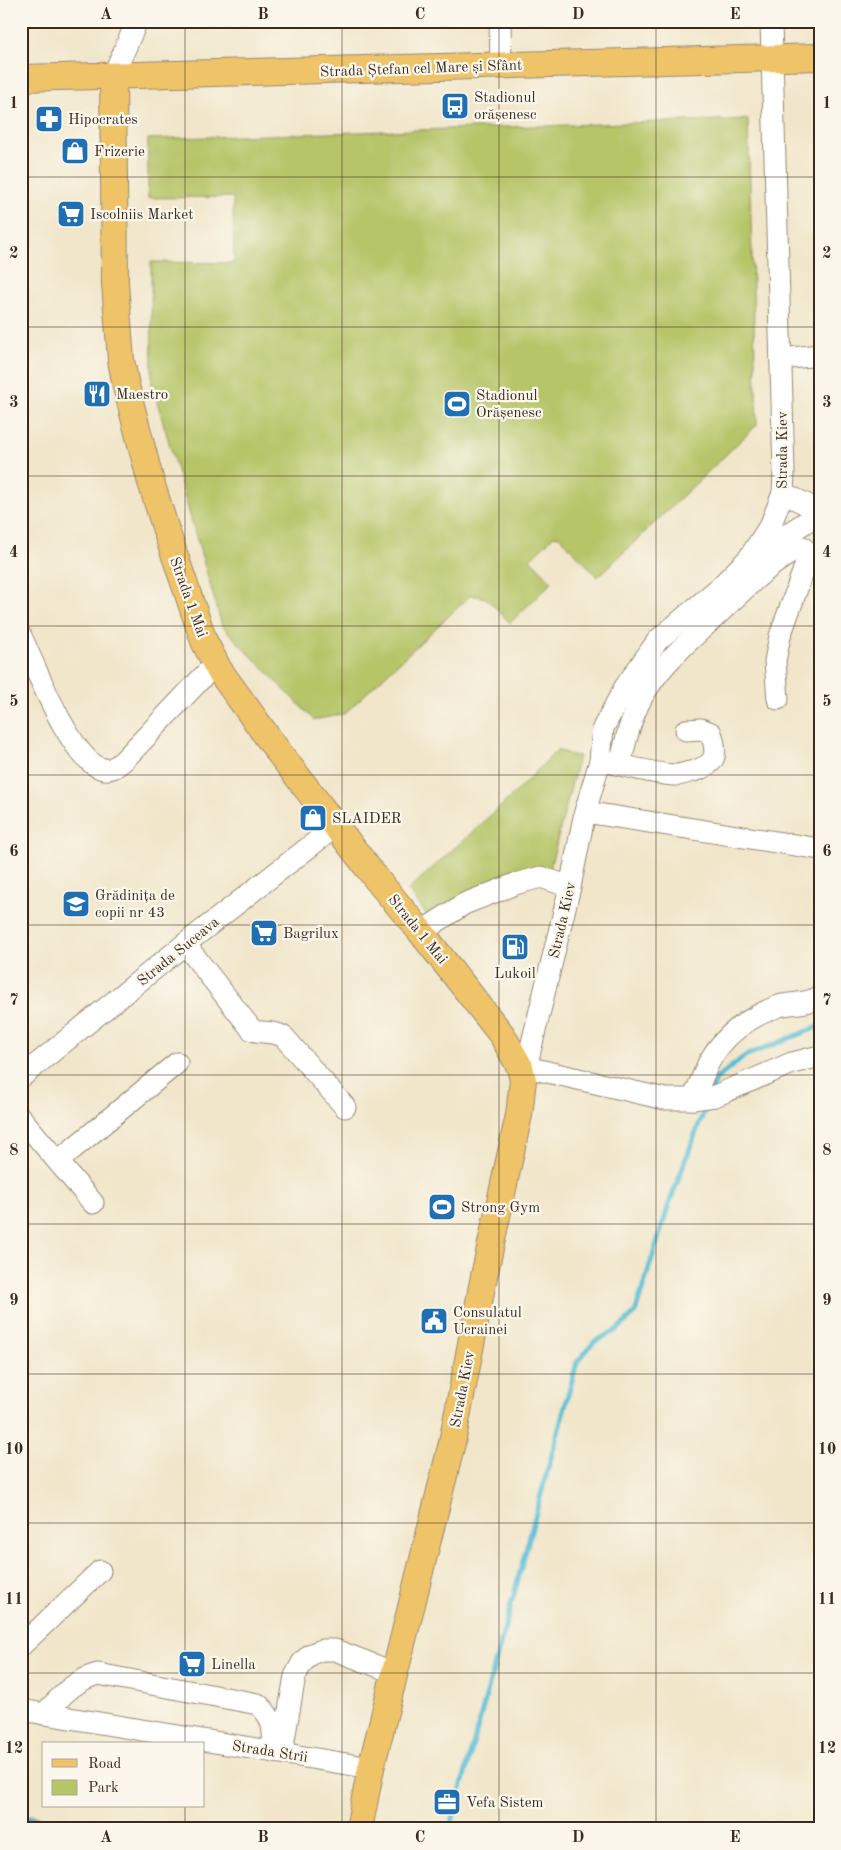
<svg xmlns="http://www.w3.org/2000/svg" width="841" height="1850" font-family="'Old Standard TT',serif">
	<style>
		.green { fill: #b5c568; stroke: #787843 }
		.water { fill: #57bdd4; stroke: #497479 }
		.lines { fill: none; stroke-linecap: round; stroke-linejoin: round }
		.stream { stroke: #57bdd4; stroke-width: 5 }
		.minor-casing { stroke: #968874; stroke-width: 23 }
		.major-casing { stroke: #968874; stroke-width: 28 }
		.minor { stroke: #fff; stroke-width: 21 }
		.major { stroke: #efc469; stroke-width: 26 }
		.grid { fill: none; stroke: #3b2a1e; stroke-width: 1; stroke-opacity: 0.55 }
		.labels { text-anchor: middle; stroke-width: 4.5; stroke-linejoin: round; paint-order: stroke }
		.street-label { font-size: 15px; fill: #3b2a1e; stroke: #fbf7ec }
		.poi-label { font-size: 15px; fill: #3b2a1e; stroke: #fbf7ec; text-anchor: start }
		.neatline { fill: none; stroke: #3b2a1e; stroke-width: 2 }
		.grid-label { font-size: 16px; text-anchor: middle; font-weight: bold; fill: #3b2a1e }
	</style>
	<rect width="100%" height="100%" fill="#fbf7ec"/>
	<filter id="ink" filterUnits="userSpaceOnUse"><feTurbulence type="fractalNoise" baseFrequency=".02" numOctaves="2"/><feDisplacementMap in="SourceGraphic" scale="10" xChannelSelector="R" yChannelSelector="G"/><feConvolveMatrix kernelMatrix="1 2 1 2 8 2 1 2 1" color-interpolation-filters="sRGB"/></filter>
	<filter id="wash" filterUnits="userSpaceOnUse"><feTurbulence type="fractalNoise" baseFrequency=".0096" numOctaves="4" result="noise"/><feDisplacementMap in="SourceGraphic" scale="20" xChannelSelector="R" yChannelSelector="G"/><feGaussianBlur stdDeviation="1.12" result="paint"/><feColorMatrix in="noise" values="0 0 0 0 0 0 0 0 0 0 0 0 0 0 0 0 0 1.4 0 .05"/><feComposite in="paint" operator="in"/></filter>
	<g filter="url(#wash)">
		<rect width="100%" height="100%" fill="#f1e6ca"/>
		<!-- green -->
		<g class="green">
			<path d="M748,119L757,425L598,577L558,535L555,537L554,536L530,559L552,582L510,623L486,598L471,595L344,714L314,720L222,626L152,384L151,262L234,263L233,197L148,198V139Z"/>
			<path d="M558,749L570,755L579,756L549,872L430,919L408,890L512,796Z"/>
		</g>
		<!-- water -->
		<path class="water" d="M21,1814L100,1827L109,1829H21Z"/>
		<g class="lines">
			<!-- stream -->
			<g class="stream">
				<path d="M712,1091L716,1079L745,1056L820,1026"/>
				<path d="M450,1829L577,1362L594,1342L618,1329L635,1313L669,1204L707,1103"/>
			</g>
		</g>
	</g>
	<g filter="url(#ink)">
		<g class="lines">
			<defs>
				<g id="minor">
					<path d="M500,21L501,66"/>
					<path d="M113,76L137,21"/>
					<path d="M781,359L820,355"/>
					<path d="M783,493L820,511"/>
					<path d="M755,555L820,513"/>
					<path d="M21,636C35,666 70,757 100,768C110,772 117,766 124,760L216,663"/>
					<path d="M606,762C628,766 652,774 675,775C681,775 688,772 694,771C717,764 718,754 711,733L701,729L686,730"/>
					<path d="M620,765C626,739 632,711 647,689C665,661 691,639 715,617C742,592 768,563 802,547L807,551L808,558L780,636L775,661L778,699"/>
					<path d="M585,812L820,849"/>
					<path d="M421,932L464,904L515,884L541,877L570,887"/>
					<path d="M185,944L252,1030C263,1034 273,1030 284,1037L345,1107"/>
					<path d="M526,1067L665,1099H693L715,1096L792,1063L820,1056"/>
					<path d="M21,1077L185,944L336,826"/>
					<path d="M523,1080L570,887L585,812L600,761L603,728L625,687L658,640L720,587L749,558L771,524L783,493L784,472L771,21"/>
					<path d="M693,1099C699,1086 704,1072 710,1060C725,1034 751,1016 779,1006C792,1002 809,1005 820,996"/>
					<path d="M21,1118L93,1203"/>
					<path d="M58,1161L177,1063"/>
					<path d="M21,1646L100,1571"/>
					<path d="M21,1710L371,1768"/>
					<path d="M44,1714C61,1697 74,1680 98,1674L258,1704C275,1719 273,1731 274,1752"/>
					<path d="M282,1751L295,1676L302,1663L311,1654L322,1650H335L395,1673"/>
				</g>
				<g id="major">
					<path d="M113,76L115,284L121,360L126,386L150,479L166,530L204,641L219,670L280,754L378,881L421,932L502,1035L520,1067L523,1080L519,1115L484,1276L452,1443L371,1768L359,1829"/>
					<path d="M21,78L820,57"/>
				</g>
			</defs>
			<!-- minor casing -->
			<use href="#minor" class="minor-casing"/>
			<!-- major casing -->
			<use href="#major" class="major-casing"/>
			<!-- minor -->
			<use href="#minor" class="minor"/>
			<!-- major -->
			<use href="#major" class="major"/>
		</g>
	</g>
	<!-- grid -->
	<path class="grid" d="M185,21V1744M342,21V1829M499,21V1829M656,21V1829M21,177H820M21,327H820M21,476H820M21,626H820M21,775H820M21,925H820M21,1075H820M21,1224H820M21,1374H820M21,1523H820M21,1673H820M185,1806V1829"/>
	<!-- icons -->
	<defs>
		<symbol id="bus-square" viewBox="-11 -11 22 22"><rect x="-9" y="-9" width="18" height="18" rx="4" fill="#1f6fb2" stroke="#fbf7ec"/><path d="M-5-6H5V4H4V6H2V4H-2V6H-4V4H-5ZM-3.5-4V0h7V-4ZM-3.5 1.2v1.5H-2V1.2ZM2 1.2v1.5H3.5V1.2Z" fill="#fff"/></symbol>
		<symbol id="pharmacy-square" viewBox="-11 -11 22 22"><rect x="-9" y="-9" width="18" height="18" rx="4" fill="#1f6fb2" stroke="#fbf7ec"/><path d="M-2-6h4v4h4v4h-4v4h-4v-4h-4v-4h4Z" fill="#fff"/></symbol>
		<symbol id="shop-square" viewBox="-11 -11 22 22"><rect x="-9" y="-9" width="18" height="18" rx="4" fill="#1f6fb2" stroke="#fbf7ec"/><path d="M-5-2.5h2.3a2.7 3.5 0 0 1 5.4 0H5L5.5 6h-11ZM-1.5-2.5h3a1.5 2.3 0 0 0-3 0Z" fill="#fff"/></symbol>
		<symbol id="supermarket-square" viewBox="-11 -11 22 22"><rect x="-9" y="-9" width="18" height="18" rx="4" fill="#1f6fb2" stroke="#fbf7ec"/><path d="M-6-5.5h2.5l.6 2H6L4.5 2H-2.5L-4.4-4H-6ZM-1.5 3.2a1.3 1.3 0 1 0 .1 0ZM3 3.2a1.3 1.3 0 1 0 .1 0Z" fill="#fff"/></symbol>
		<symbol id="restaurant-square" viewBox="-11 -11 22 22"><rect x="-9" y="-9" width="18" height="18" rx="4" fill="#1f6fb2" stroke="#fbf7ec"/><path d="M-5-6h1v4h1v-4h1v4h1v-4h1v5L-1.5 .5V6h-2V.5L-5-1ZM5-6V6H3V1.5H1.5Q1.5-4 5-6Z" fill="#fff"/></symbol>
		<symbol id="stadium-square" viewBox="-11 -11 22 22"><rect x="-9" y="-9" width="18" height="18" rx="4" fill="#1f6fb2" stroke="#fbf7ec"/><path d="M0-5a6.5 5 0 1 0 0 10a6.5 5 0 1 0 0-10ZM-3.5-1.8h7v3.6h-7Z" fill="#fff"/></symbol>
		<symbol id="school-square" viewBox="-11 -11 22 22"><rect x="-9" y="-9" width="18" height="18" rx="4" fill="#1f6fb2" stroke="#fbf7ec"/><path d="M0-5L7-2L0 1L-7-2ZM-4 1L0 2.5L4 1V4Q0 6-4 4Z" fill="#fff"/></symbol>
		<symbol id="fuel-square" viewBox="-11 -11 22 22"><rect x="-9" y="-9" width="18" height="18" rx="4" fill="#1f6fb2" stroke="#fbf7ec"/><path d="M-5.5-6h7V0h2V4h1.3V-2.5L3-4.5l.8-.8L6-3V5H2.5V1h-1V6h-7ZM-4.2-4.7v3.2H.2V-4.7Z" fill="#fff"/></symbol>
		<symbol id="civic-square" viewBox="-11 -11 22 22"><rect x="-9" y="-9" width="18" height="18" rx="4" fill="#1f6fb2" stroke="#fbf7ec"/><path d="M-.6-6.5H3V-4.5H.6V-3L4-1V1h2V6H-6V1h2V-1L-.6-3ZM-1.2 2.5V6h2.4V2.5Z" fill="#fff"/></symbol>
		<symbol id="office-square" viewBox="-11 -11 22 22"><rect x="-9" y="-9" width="18" height="18" rx="4" fill="#1f6fb2" stroke="#fbf7ec"/><path d="M-6-3h4V-5.5h4V-3h4V5H-6ZM-1-4.5V-3h2v-1.5ZM-6 0V1H6V0Z" fill="#fff"/></symbol>
	</defs>
	<g fill-rule="evenodd">
		<use href="#bus-square" x="439" y="90" width="32" height="32"/>
		<use href="#pharmacy-square" x="33" y="103" width="32" height="32"/>
		<use href="#shop-square" x="59" y="135" width="32" height="32"/>
		<use href="#supermarket-square" x="55" y="198" width="32" height="32"/>
		<use href="#restaurant-square" x="81" y="378" width="32" height="32"/>
		<use href="#stadium-square" x="441" y="388" width="32" height="32"/>
		<use href="#shop-square" x="297" y="802" width="32" height="32"/>
		<use href="#school-square" x="60" y="888" width="32" height="32"/>
		<use href="#supermarket-square" x="248" y="917" width="32" height="32"/>
		<use href="#fuel-square" x="499" y="931" width="32" height="32"/>
		<use href="#stadium-square" x="426" y="1191" width="32" height="32"/>
		<use href="#civic-square" x="418" y="1305" width="32" height="32"/>
		<use href="#supermarket-square" x="176" y="1648" width="32" height="32"/>
		<use href="#office-square" x="431" y="1786" width="32" height="32"/>
	</g>
	<g class="labels">
		<!-- street labels -->
		<g class="street-label">
			<text transform="translate(421 68) rotate(-2)" y="5">Strada Ștefan cel Mare și Sfânt</text>
			<text transform="translate(782 450) rotate(-90)" y="5">Strada Kiev</text>
			<text transform="translate(189 597) rotate(70)" y="5">Strada 1 Mai</text>
			<text transform="translate(562 920) rotate(-77)" y="5">Strada Kiev</text>
			<text transform="translate(418 929) rotate(51)" y="5">Strada 1 Mai</text>
			<text transform="translate(178 951) rotate(-39)" y="5">Strada Suceava</text>
			<text transform="translate(462 1389) rotate(-79)" y="5">Strada Kiev</text>
			<text transform="translate(270 1751) rotate(9)" y="5">Strada Strîi</text>
		</g>
		<!-- poi labels -->
		<g class="poi-label">
			<text x="474" y="102">Stadionul<tspan x="474" dy="17">orășenesc</tspan></text>
			<text x="68" y="124">Hipocrates</text>
			<text x="94" y="156">Frizerie</text>
			<text x="90" y="219">Iscolniis Market</text>
			<text x="116" y="399">Maestro</text>
			<text x="476" y="400">Stadionul<tspan x="476" dy="17">Orășenesc</tspan></text>
			<text x="332" y="823">SLAIDER</text>
			<text x="95" y="900">Grădinița de<tspan x="95" dy="17">copii nr 43</tspan></text>
			<text x="283" y="938">Bagrilux</text>
			<text x="515" y="978" text-anchor="middle">Lukoil</text>
			<text x="461" y="1212">Strong Gym</text>
			<text x="453" y="1317">Consulatul<tspan x="453" dy="17">Ucrainei</tspan></text>
			<text x="211" y="1669">Linella</text>
			<text x="466" y="1807">Vefa Sistem</text>
		</g>
	</g>
	<!-- margin -->
	<rect width="841" height="1850" fill="none" stroke="#fbf7ec" stroke-width="55"/>
	<!-- legend -->
	<rect x="42" y="1742" width="162" height="65" fill="#fbf7ec" stroke="#aea59a"/>
	<rect x="52" y="1759" width="25" height="8" fill="#efc469" stroke="#aea59a"/>
	<text x="88" y="1768" font-size="15" fill="#3b2a1e">Road</text>
	<rect x="52" y="1780" width="25" height="15" fill="#b5c568" stroke="#aea59a"/>
	<text x="88" y="1792" font-size="15" fill="#3b2a1e">Park</text>
	<rect x="28" y="28" width="786" height="1794" class="neatline"/>
	<g class="grid-label">
		<text x="106" y="19">A</text>
		<text x="263" y="19">B</text>
		<text x="420" y="19">C</text>
		<text x="578" y="19">D</text>
		<text x="735" y="19">E</text>
		<text x="14" y="108">1</text>
		<text x="827" y="108">1</text>
		<text x="14" y="258">2</text>
		<text x="827" y="258">2</text>
		<text x="14" y="407">3</text>
		<text x="827" y="407">3</text>
		<text x="14" y="557">4</text>
		<text x="827" y="557">4</text>
		<text x="14" y="706">5</text>
		<text x="827" y="706">5</text>
		<text x="14" y="856">6</text>
		<text x="827" y="856">6</text>
		<text x="14" y="1005">7</text>
		<text x="827" y="1005">7</text>
		<text x="14" y="1155">8</text>
		<text x="827" y="1155">8</text>
		<text x="14" y="1305">9</text>
		<text x="827" y="1305">9</text>
		<text x="14" y="1454">10</text>
		<text x="827" y="1454">10</text>
		<text x="14" y="1604">11</text>
		<text x="827" y="1604">11</text>
		<text x="14" y="1753">12</text>
		<text x="827" y="1753">12</text>
		<text x="106" y="1842">A</text>
		<text x="263" y="1842">B</text>
		<text x="420" y="1842">C</text>
		<text x="578" y="1842">D</text>
		<text x="735" y="1842">E</text>
	</g>
</svg>
